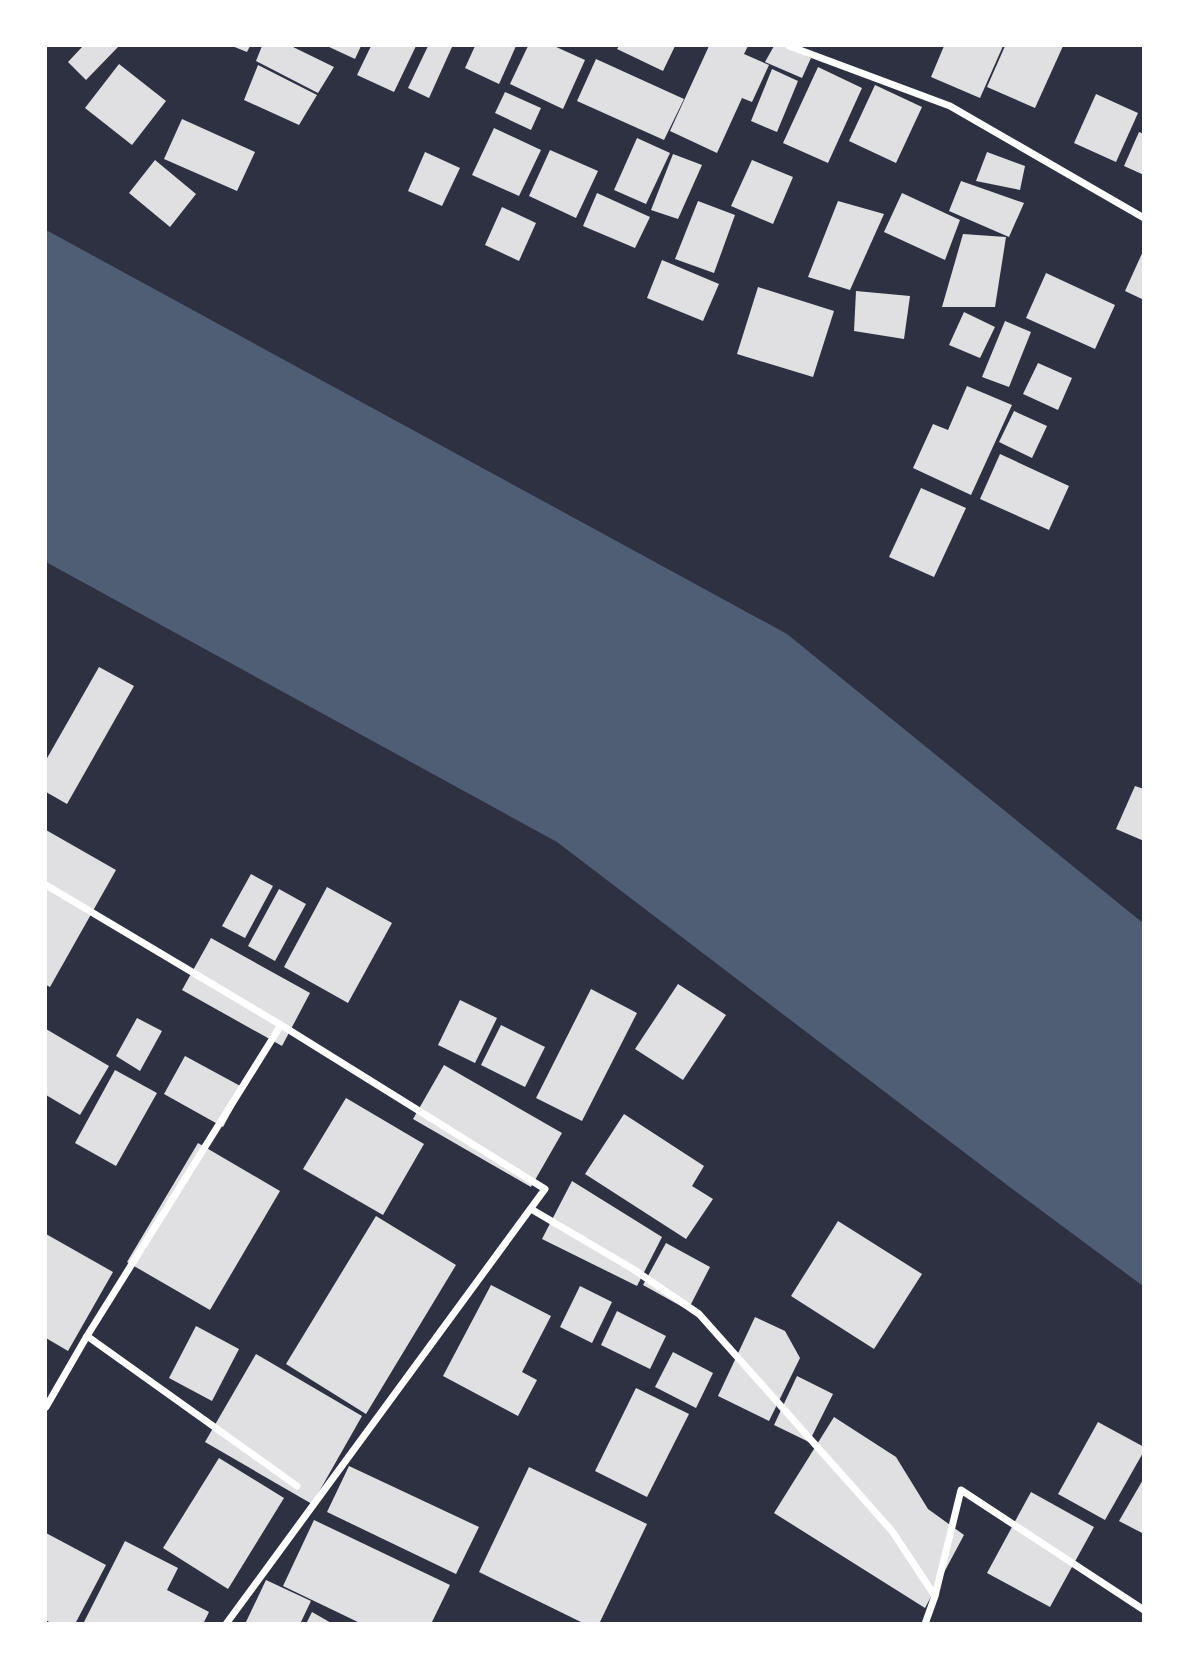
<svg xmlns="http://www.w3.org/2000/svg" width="1189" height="1669" font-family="Overpass,sans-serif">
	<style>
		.water { fill: #4f5d75 }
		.building { fill: #e0e0e3 }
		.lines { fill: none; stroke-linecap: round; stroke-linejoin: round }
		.minor { stroke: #fff; stroke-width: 7 }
	</style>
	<rect width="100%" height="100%" fill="#2d3142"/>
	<!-- water -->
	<path class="water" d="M46,230L787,634L1143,923V1286L1007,1185L557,842L46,562Z"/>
	<!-- building -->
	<g class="building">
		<path d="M83,46H119L86,80L68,62Z"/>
		<path d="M232,46H250L247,52Z"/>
		<path d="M262,46H291L334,67L318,93L256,61Z"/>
		<path d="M327,46H361L355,59Z"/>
		<path d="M371,46H416L394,92L357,75Z"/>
		<path d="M428,46L452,47L429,98L408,88Z"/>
		<path d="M475,46H516L499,84L465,68Z"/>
		<path d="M528,46H554L585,60L563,109L510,84Z"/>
		<path d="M619,46H675L663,71L617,49Z"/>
		<path d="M709,46H748L744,54L769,65L752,102L742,98L717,153L670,131Z"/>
		<path d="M774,46H784L811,58L802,78L765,62Z"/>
		<path d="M944,46H1003L980,98L931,77Z"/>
		<path d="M1005,46H1063L1035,108L987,87Z"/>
		<path d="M596,59L684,99L664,140L577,101Z"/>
		<path d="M119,64L166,101L132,145L85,108Z"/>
		<path d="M258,65L317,95L299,125L244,100Z"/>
		<path d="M818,67L862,88L828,163L783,143Z"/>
		<path d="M772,69L798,81L777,132L751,121Z"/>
		<path d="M875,85L922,107L896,163L849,141Z"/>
		<path d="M505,92L541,108L531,130L495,113Z"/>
		<path d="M1096,94L1138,113L1116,162L1074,143Z"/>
		<path d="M182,119L255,152L237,191L164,159Z"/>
		<path d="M494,128L541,150L519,196L472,175Z"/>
		<path d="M1139,132L1144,134V175L1124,166Z"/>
		<path d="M637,138L670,153L646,204L614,190Z"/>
		<path d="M550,150L598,171L576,218L529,196Z"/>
		<path d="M425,152L460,168L442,206L408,191Z"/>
		<path d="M987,152L1025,166L1020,190L976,181Z"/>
		<path d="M673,154L702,165L678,219L651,210Z"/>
		<path d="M155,160L196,194L170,227L129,193Z"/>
		<path d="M752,160L793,177L773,224L731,206Z"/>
		<path d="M961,181L1024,203L1009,237L949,211Z"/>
		<path d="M597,193L650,217L635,248L583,226Z"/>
		<path d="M902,193L960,220L945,260L884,232Z"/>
		<path d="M698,201L735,215L714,273L675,259Z"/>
		<path d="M838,201L884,214L850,290L808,277Z"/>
		<path d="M502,207L536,223L519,261L485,245Z"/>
		<path d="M963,234L1006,237L995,307H942Z"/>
		<path d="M1144,249V300L1125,291Z"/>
		<path d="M662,260L719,284L703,321L647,298Z"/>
		<path d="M1046,273L1115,305L1095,349L1026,318Z"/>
		<path d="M758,287L834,311L813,377L737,354Z"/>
		<path d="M856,291L910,296L904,339L854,331Z"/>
		<path d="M964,312L995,327L980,358L949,345Z"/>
		<path d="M1005,321L1031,332L1009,387L982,377Z"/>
		<path d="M1038,363L1072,378L1058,410L1023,394Z"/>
		<path d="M967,386L1012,405L971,495L913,468L933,424L948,430Z"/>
		<path d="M1014,411L1047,426L1032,458L999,442Z"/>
		<path d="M1000,454L1069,486L1049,530L980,499Z"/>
		<path d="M921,488L966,508L934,577L889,557Z"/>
		<path d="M99,667L134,686L67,804L46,792V760Z"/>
		<path d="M1135,786L1144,789V841L1116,829Z"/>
		<path d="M46,830L116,870L50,987L46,985Z"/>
		<path d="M251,874L273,886L245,938L222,926Z"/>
		<path d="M327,887L392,923L348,1003L284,967Z"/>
		<path d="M279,889L306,904L275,961L248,946Z"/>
		<path d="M211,938L310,993L282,1046L182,990Z"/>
		<path d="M678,984L726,1015L683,1080L635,1049Z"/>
		<path d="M591,989L637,1013L582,1121L536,1098Z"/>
		<path d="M460,1000L497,1018L475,1063L438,1045Z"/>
		<path d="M137,1018L162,1031L140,1071L116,1056Z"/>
		<path d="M501,1025L545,1047L525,1087L481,1065Z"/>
		<path d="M46,1029L109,1066L80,1115L46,1095Z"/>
		<path d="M185,1056L244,1088L223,1127L164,1094Z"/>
		<path d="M444,1065L562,1133L531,1187L413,1119Z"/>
		<path d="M115,1070L157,1093L116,1166L75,1143Z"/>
		<path d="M346,1098L424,1144L383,1215L303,1169Z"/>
		<path d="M624,1114L704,1166L692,1186L713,1199L686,1239L585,1174Z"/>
		<path d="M198,1143L280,1191L210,1310L127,1262Z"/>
		<path d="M572,1181L662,1237L637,1286L542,1239Z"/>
		<path d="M376,1216L456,1265L366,1414L286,1364Z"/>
		<path d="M838,1221L922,1274L874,1349L791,1296Z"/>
		<path d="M46,1234L113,1272L68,1351L46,1338Z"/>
		<path d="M666,1243L710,1267L688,1310L643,1285Z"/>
		<path d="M491,1285L551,1316L522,1372L537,1380L518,1416L443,1376Z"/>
		<path d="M580,1286L612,1302L592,1343L560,1327Z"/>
		<path d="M617,1311L666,1336L650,1369L601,1345Z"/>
		<path d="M755,1317L785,1331L800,1358L769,1421L718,1396Z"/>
		<path d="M196,1326L239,1349L212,1401L169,1378Z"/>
		<path d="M673,1352L713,1373L696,1408L655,1387Z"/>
		<path d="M256,1354L362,1416L312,1504L205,1442Z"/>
		<path d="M797,1376L833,1394L809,1442L774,1425Z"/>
		<path d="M636,1388L689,1414L647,1497L595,1471Z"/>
		<path d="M834,1417L896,1457L928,1509L964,1535L925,1608L774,1513Z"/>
		<path d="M1098,1422L1144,1447V1451L1105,1520L1058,1494Z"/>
		<path d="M219,1458L284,1498L228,1589L163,1548Z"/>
		<path d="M349,1466L479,1527L456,1574L327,1512Z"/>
		<path d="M529,1467L647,1524L599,1624H585L479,1572Z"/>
		<path d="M1144,1478V1534L1119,1521Z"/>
		<path d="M1031,1492L1094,1527L1050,1607L987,1573Z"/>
		<path d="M314,1520L450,1585L431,1624H362L283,1586Z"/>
		<path d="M46,1533L106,1565L75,1624H52L46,1620Z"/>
		<path d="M125,1541L178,1568L167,1590L209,1612L203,1624H83Z"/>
		<path d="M266,1580L311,1601L300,1624H245Z"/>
		<path d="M312,1612L333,1624H306Z"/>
	</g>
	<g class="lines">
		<!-- minor -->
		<g class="minor">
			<path d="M789,46L950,106L1144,218"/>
			<path d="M46,885L281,1025L87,1336L46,1407"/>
			<path d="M531,1209L633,1269L699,1314L892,1531L935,1596L925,1624"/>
			<path d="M87,1336L297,1486"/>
			<path d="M935,1596L961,1490L1144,1610"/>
			<path d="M226,1624L545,1189L281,1025"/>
		</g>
	</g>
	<!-- border -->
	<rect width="1189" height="1669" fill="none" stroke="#ffffff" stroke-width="94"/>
</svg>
